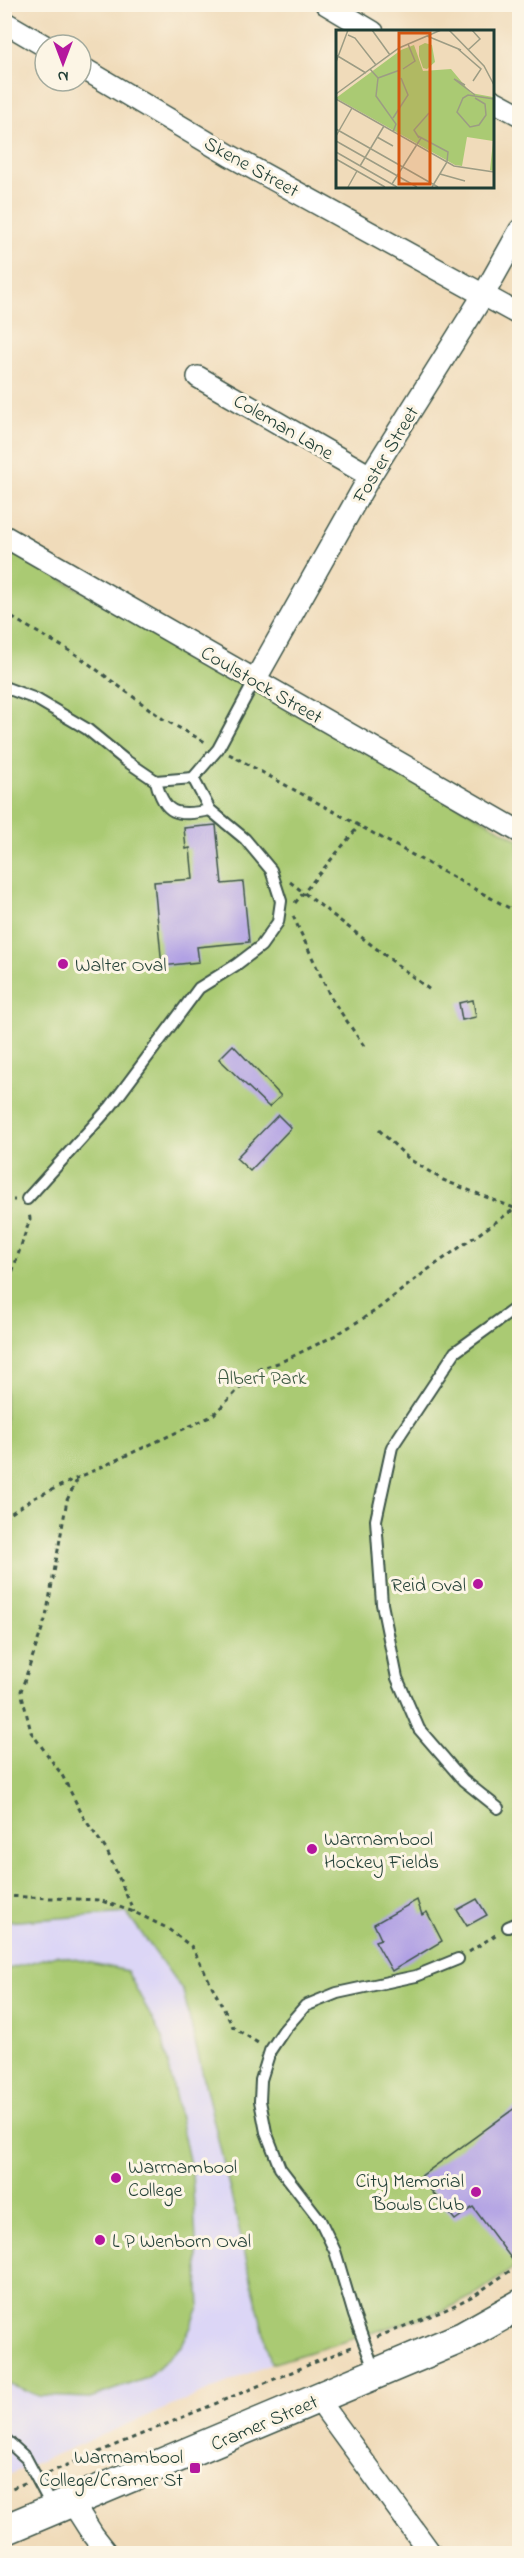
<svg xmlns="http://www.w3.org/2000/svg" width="524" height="2558" font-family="'Indie Flower',sans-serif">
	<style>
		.built { fill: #dcd6f6 }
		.green { fill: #aaca73; stroke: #648454; stroke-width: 1.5 }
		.building { fill: #b1a1e4 }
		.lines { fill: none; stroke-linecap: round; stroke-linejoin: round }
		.lane-casing { stroke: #3e5548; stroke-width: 14 }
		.street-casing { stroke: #3e5548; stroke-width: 24 }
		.secondary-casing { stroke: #3e5548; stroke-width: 33 }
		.path { stroke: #3e5548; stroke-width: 3; stroke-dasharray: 4.5 4.5; stroke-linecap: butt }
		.lane { stroke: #fff; stroke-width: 10 }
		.street { stroke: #fff; stroke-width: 21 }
		.secondary { stroke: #fff; stroke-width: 30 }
		.poi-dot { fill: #b5179e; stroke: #fcf5e5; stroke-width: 2 }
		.labels { text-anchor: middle; stroke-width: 6; stroke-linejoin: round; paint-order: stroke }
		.street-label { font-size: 20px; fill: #1f3d34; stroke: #fcf5e5 }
		.poi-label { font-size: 20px; fill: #1f3d34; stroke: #fcf5e5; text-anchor: start }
		.park-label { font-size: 20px; fill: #3b5941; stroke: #fcf5e5 }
		.inset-road { fill: none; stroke: #9c9c84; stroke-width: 1.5 }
		.view { fill: #d45610; fill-opacity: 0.15; stroke: #d45610; stroke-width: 3 }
		.inset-edge { fill: none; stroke: #1f3d34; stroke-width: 3 }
	</style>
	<rect width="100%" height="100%" fill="#fcf5e5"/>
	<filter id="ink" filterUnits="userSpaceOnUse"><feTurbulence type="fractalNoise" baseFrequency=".0167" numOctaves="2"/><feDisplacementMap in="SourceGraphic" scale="12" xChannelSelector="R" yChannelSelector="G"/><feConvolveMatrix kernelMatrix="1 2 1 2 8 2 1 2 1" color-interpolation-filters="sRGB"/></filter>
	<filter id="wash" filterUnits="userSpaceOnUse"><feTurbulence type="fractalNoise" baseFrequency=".008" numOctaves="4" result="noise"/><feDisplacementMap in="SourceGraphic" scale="24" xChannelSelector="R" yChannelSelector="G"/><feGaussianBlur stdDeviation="1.35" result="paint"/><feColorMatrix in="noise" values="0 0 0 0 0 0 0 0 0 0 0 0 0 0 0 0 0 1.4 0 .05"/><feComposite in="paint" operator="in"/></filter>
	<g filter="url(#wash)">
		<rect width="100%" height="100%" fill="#f0dbba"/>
		<!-- built -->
		<path class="built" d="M127,1913L183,1991L271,2364L5,2476V1922Z"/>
		<!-- green -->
		<g class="green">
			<path d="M5,547L519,840V2264L473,2296L443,2311L271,2364L183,1991L127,1913L5,1922Z"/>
			<path d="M56,1955L127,1971L163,2040L192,2174L200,2306L182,2345L147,2378L90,2398L39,2396L5,2383V1970Z"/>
		</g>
		<g id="blocks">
			<!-- building -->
			<g class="building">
				<path d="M216,825L222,884L243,882L249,942L197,947L199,962L162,966L154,882L193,879L190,848L186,849L184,828Z"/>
				<path d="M473,1000L476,1017L462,1020L459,1003Z"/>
				<path d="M233,1045L281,1096L269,1107L219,1059Z"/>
				<path d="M278,1115L291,1128L250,1171L236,1158Z"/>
				<path d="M477,1899L487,1915L467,1926L457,1910Z"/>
				<path d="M417,1900L422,1915L427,1912L442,1941L392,1971L375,1941L381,1939L374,1924Z"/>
				<path d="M519,2105V2269L473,2207L455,2220L420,2177Z"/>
			</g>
		</g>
	</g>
	<g filter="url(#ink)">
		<use href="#blocks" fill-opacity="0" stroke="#3e5548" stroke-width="1.5"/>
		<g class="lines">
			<defs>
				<g id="lane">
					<path d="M4,687L36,699L87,729L125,760L156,781L193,778L218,749L255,680"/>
					<path d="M156,781C164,815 177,817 210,810"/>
					<path d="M27,1199L111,1106L199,988L236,965L261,946L278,922L281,901L271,870L245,839L210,810L193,778"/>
					<path d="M498,1808L463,1780L419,1729L397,1678L382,1604L376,1520L392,1447L455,1352L520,1305"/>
					<path d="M508,1927L520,1922"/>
					<path d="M375,2372L354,2315L335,2251L320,2220L280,2168L266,2132L260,2101L261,2080L270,2051L284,2030L305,2006L337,1993L416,1976L458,1959"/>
					<path d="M4,2438L26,2458L53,2509"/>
				</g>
				<g id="street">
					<path d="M326,4L373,32"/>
					<path d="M4,22L45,46"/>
					<path d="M81,67L229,155L520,315"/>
					<path d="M492,100L520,115"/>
					<path d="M198,377L370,476"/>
					<path d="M4,536L520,832"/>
					<path d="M255,680L370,476L484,294L520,230"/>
					<path d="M320,2399L326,2410L431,2554"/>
					<path d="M72,2502L93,2535L108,2554"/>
				</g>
				<path id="secondary" d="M4,2530L463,2337L520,2305"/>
			</defs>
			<!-- lane casing -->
			<use href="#lane" class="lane-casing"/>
			<!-- street casing -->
			<use href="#street" class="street-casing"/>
			<!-- secondary casing -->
			<use href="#secondary" class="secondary-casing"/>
			<!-- path -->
			<g class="path">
				<path d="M4,613L77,655L163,719L207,743"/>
				<path d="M229,754L520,914"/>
				<path d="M290,882L430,990"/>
				<path d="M295,903L359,826"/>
				<path d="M293,916L331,998L364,1046"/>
				<path d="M379,1130L409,1159L443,1180L514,1208"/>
				<path d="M4,1200H15"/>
				<path d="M4,1297L30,1219L29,1212"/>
				<path d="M77,1480L67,1500L46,1617L21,1691L31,1732L62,1775L84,1818L107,1851L134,1912"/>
				<path d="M4,1518L34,1498L212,1416L259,1369L281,1362L336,1335L375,1311L426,1271L520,1205"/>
				<path d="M4,1896L99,1900L134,1912L167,1928L192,1947L233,2027L258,2043"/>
				<path d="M469,1952L497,1934"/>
				<path d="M377,2337L443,2311L473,2296L520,2264"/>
				<path d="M48,2473L352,2347"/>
				<path d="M4,2491L25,2483"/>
			</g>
			<!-- lane -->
			<use href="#lane" class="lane"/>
			<!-- street -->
			<use href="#street" class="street"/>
			<!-- secondary -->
			<use href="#secondary" class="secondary"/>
		</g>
	</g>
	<!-- markers -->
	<g class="poi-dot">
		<circle cx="63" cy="964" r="6"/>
		<circle cx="478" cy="1584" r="6"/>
		<circle cx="312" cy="1849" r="6"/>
		<circle cx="116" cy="2178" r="6"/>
		<circle cx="476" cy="2192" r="6"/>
		<circle cx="100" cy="2240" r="6"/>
		<rect x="189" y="2462" width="12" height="12" rx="3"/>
	</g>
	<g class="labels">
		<!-- street labels -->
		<g class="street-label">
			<text transform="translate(252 166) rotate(29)" y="7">Skene Street</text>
			<text transform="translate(284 426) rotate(30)" y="7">Coleman Lane</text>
			<text transform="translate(385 454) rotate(-59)" y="7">Foster Street</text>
			<text transform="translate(262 684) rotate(30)" y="7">Coulstock Street</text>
			<text transform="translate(264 2422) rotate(-23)" y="7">Cramer Street</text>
		</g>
		<!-- poi labels -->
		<g class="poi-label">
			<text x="75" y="971">Walter Oval</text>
			<text x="466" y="1591" text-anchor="end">Reid Oval</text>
			<text x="324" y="1845">Warrnambool<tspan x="324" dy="23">Hockey Fields</tspan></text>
			<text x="128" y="2173">Warrnambool<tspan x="128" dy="23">College</tspan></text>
			<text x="464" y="2187" text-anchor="end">City Memorial<tspan x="464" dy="23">Bowls Club</tspan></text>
			<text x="112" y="2247">L P Wenborn Oval</text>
			<text x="183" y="2463" text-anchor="end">Warrnambool<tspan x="183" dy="23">College/Cramer St</tspan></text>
		</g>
		<!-- park labels -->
		<g class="park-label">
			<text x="262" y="1384">Albert Park</text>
		</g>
	</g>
	<!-- overview -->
	<g transform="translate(336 30)">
		<rect width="158" height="158" fill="#f0dbba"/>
		<path d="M89,13L96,15L99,32L91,39L87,38L83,26V16ZM78,15L87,41L115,39L135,63L157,67V141L154,140L157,111L131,107L126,136L119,135L0,68L65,20Z" fill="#aaca73"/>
		<path class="inset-road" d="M36,0L54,25M113,0L148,36L158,55M12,5L19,8L40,35M91,6L125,20M122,19L145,39L137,51M132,20L144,9L136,0M0,25L30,43M0,32L12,0M34,39L42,48L40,66L60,94L57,102M67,39L79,31L72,14M42,48L64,40M129,55L118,49L139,65M0,64L63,18L105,0M139,68L149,74L150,85L143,95L134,97L121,82L127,68L132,65L158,69M0,69L118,136L158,142M57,88L72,65L65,48M0,99L102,157M0,106L16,78M82,106L112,122L111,132L96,157M41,107L57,116M83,108L78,100L93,83M0,111L81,157M0,122L61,157M0,129L49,157M24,136L48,96M104,144L129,151M56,154L85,108M12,157L21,141"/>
		<path class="view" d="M63,3H94V154H63Z"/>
		<rect width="158" height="158" class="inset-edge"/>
	</g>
	<!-- margin -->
	<rect width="524" height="2558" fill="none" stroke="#fcf5e5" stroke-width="24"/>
	<!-- north arrow -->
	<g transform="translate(63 63) rotate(180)"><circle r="28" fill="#fcf5e5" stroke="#a4ab9e" stroke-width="1.5"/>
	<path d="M0-4.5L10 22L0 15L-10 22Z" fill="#b5179e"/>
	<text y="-9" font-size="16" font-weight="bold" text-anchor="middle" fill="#1f3d34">N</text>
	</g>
</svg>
